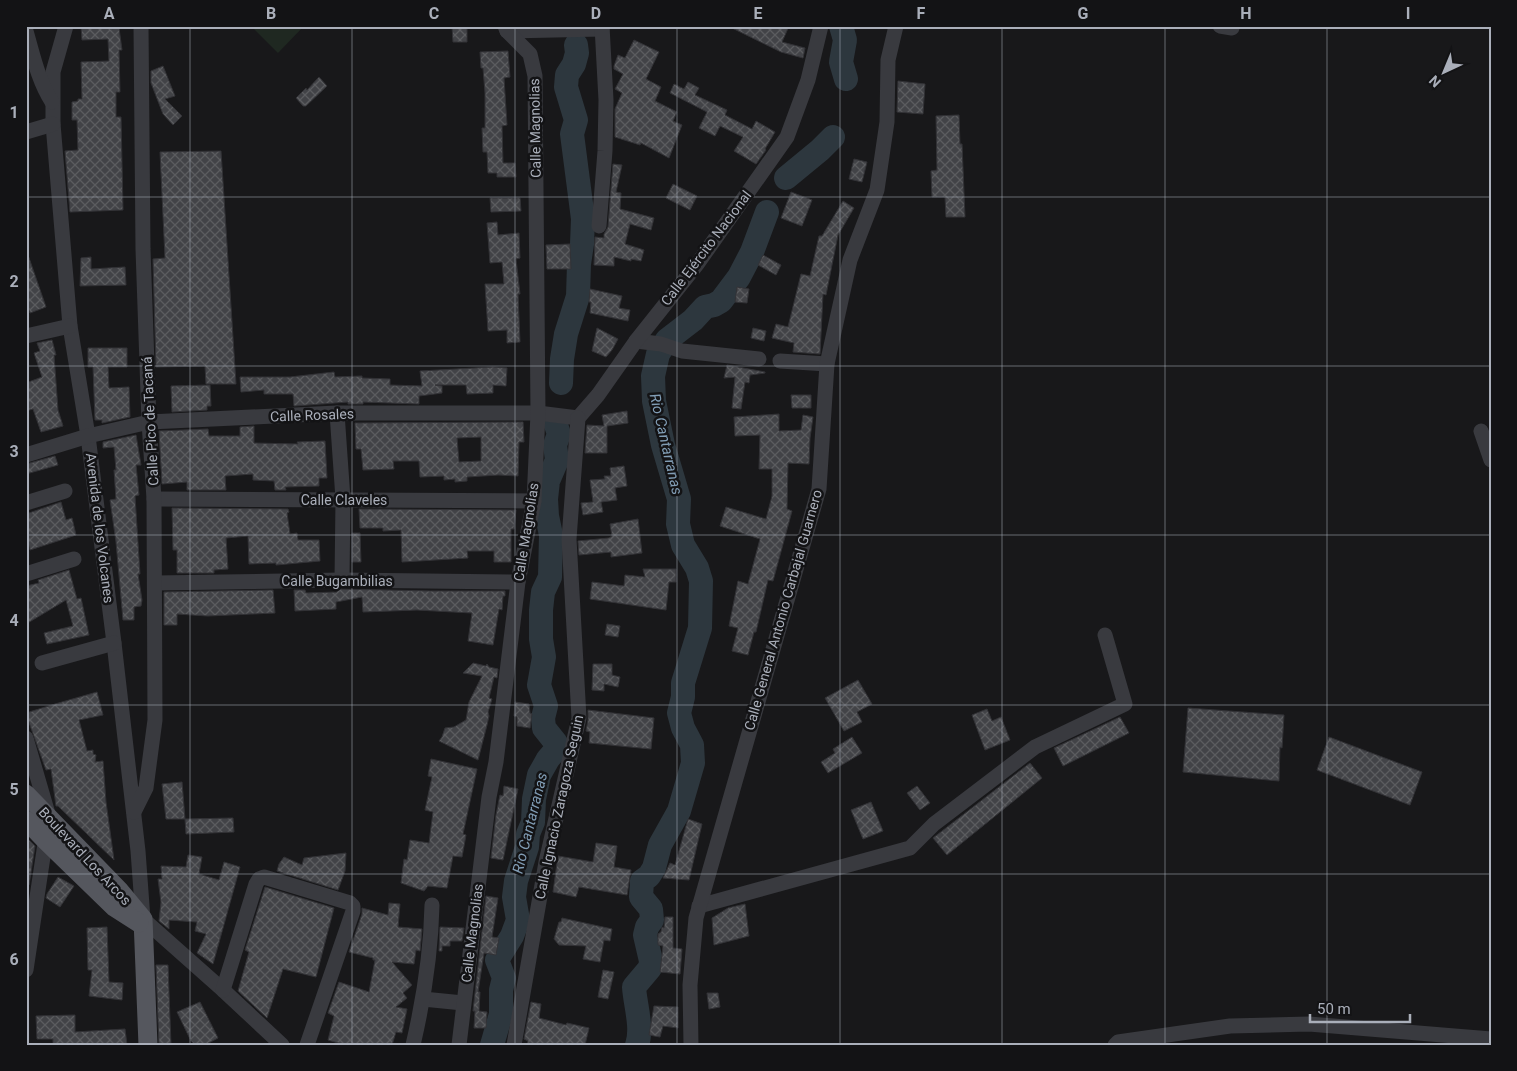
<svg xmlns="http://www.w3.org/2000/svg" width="1517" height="1071" font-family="Roboto,sans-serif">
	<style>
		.green { fill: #1f2821 }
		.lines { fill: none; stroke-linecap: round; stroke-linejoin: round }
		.river { stroke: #2d373e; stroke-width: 24 }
		.building { fill: url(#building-cross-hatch); stroke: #323236; fill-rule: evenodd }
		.minor { stroke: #393a3f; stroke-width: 15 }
		.major { stroke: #55575e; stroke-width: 19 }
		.grid { fill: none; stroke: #aaafba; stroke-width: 1; stroke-opacity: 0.55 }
		.labels { text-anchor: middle; stroke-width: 5; stroke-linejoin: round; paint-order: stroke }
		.street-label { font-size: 14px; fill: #aaafba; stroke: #131315 }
		.water-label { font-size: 15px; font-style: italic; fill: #819db5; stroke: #131315 }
		.neatline { fill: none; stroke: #aaafba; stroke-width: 2 }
		.grid-label { font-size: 16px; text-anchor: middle; font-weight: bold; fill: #aaafba }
	</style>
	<defs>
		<pattern id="building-cross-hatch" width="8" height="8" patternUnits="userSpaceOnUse" patternTransform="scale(1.25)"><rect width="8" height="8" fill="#424347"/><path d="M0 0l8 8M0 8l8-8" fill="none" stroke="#5b5c5f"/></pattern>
	</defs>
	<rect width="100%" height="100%" fill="#18181a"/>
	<!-- green -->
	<path class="green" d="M251,26H304L278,53Z"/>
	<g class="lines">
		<!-- river -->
		<g class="river">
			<path d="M841,26L845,40L841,62L846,79"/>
			<path d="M786,178L820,150L833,137"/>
			<path d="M561,383L562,359L566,334L578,296L579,264L582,244L583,219L572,134L576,120L566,87L567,75L574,64L577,53L576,45"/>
			<path d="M492,1045L501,1014V990L504,978L497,960L512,936L518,920L514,897L516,881L527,847L528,834L533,822L534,799L539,775L548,759L554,752L556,743L544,728L543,718L546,706L539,685L544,657L541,639V610L543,592L550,577L551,535L547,516L546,499L548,481L557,460L555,445L559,434L556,425"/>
			<path d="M637,1045C643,1028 635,1004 634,987L650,968L651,961L645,935L647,927L652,920L651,909L641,897L642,881L649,876L654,868L660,845L679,811L693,763L692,745L683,728L679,713L683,697V683L700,628L701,581L697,568L683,545L678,524L679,499L663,445L654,401L653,376L658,354L667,340L693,320L705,307L714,305L721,301L739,277L752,252L767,212"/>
		</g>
	</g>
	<!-- building -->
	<g class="building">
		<path d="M81,26H110V29L119,28L122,50H119L120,92H116V117H121L123,210L70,212L65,151L78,150L77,120H72V102L78,101V99H82L81,62L109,61L108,39L82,40Z"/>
		<path d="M452,26H467V42H453Z"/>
		<path d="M728,26H789L782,42L805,48L803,58L781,52Z"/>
		<path d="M634,40L659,52L646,79L661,87L655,101L677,112L673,121L682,125L669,158L641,143L640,145L615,137V109L622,93L615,89L623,74L614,69V66L618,55L625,58Z"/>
		<path d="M508,51L510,77L504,78L507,125L502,126L503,163H515L516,177H497V173H488L487,152H483L482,128H485V93L483,68H481L480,52Z"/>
		<path d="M163,66L175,96L165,99L182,116L173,125L163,114L151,83V71Z"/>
		<path d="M319,77L327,86L306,106H303L296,98L306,88L307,90Z"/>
		<path d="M898,81L925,84L923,114L897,112Z"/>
		<path d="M688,82L699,88L695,95L727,110L725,115L752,129L756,121L775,132L765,149L766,150L756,164L734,151L743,137L720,126L715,136L699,128L707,112L670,93L674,84L684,89Z"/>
		<path d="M959,115L960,144H962L965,217H946L945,197H932L931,171L937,170L936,116Z"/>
		<path d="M221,151L236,384H206L205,366L156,367L153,259L165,258L160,152Z"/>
		<path d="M854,159L867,162L862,182L849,179Z"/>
		<path d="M613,164L622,165L616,192L621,193L620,209L654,218L651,230L630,224L625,244L644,250L641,261L631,259V261L614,257V266L594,265L595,237L604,238V234L608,227Z"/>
		<path d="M673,184L697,196L690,210L666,198Z"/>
		<path d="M791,192L812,200L802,226L781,218Z"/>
		<path d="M490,198H520L521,211L491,212Z"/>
		<path d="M843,201L854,208L838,235L826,295L823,294L820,354L793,352L794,343L772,338L776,324L788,327L801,274L810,276L819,236H822Z"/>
		<path d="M497,222L498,235L519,233L520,258L516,259L520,294H518L520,342L507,343V330L488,331L485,284H504L502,262L490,263L487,223Z"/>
		<path d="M570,244L571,269H547L546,245Z"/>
		<path d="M26,255H28L46,307L30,313L26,302Z"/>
		<path d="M763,255L781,265L776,275L758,265Z"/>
		<path d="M91,257V269L125,267L126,285L80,286L81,258Z"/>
		<path d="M737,287L749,289L747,303L735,302Z"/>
		<path d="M590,289L622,296L619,308L630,310L628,321L590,313L591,302H589Z"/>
		<path d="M597,328L618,339L612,350L606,357L592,351Z"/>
		<path d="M753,328L766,331L764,341L751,338Z"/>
		<path d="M52,340L56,355H54L58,410L63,426L41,432L33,409L26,411V383L42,377L34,353L40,351L37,343Z"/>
		<path d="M88,348H127V367H108L109,388L129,387L130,417L102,423V420H95L93,367H88Z"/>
		<path d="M727,365L765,372V373L750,375L749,383L745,382L741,409L732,408L735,377L724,378Z"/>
		<path d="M493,367L507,368L506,386L493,385V393L467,394L466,385H435L442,386V393L419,396V404L363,402V404H348V402L294,406L293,394H264V390L241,392L240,377H290L334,372L335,377L362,376V378L390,379V385L422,386L420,371Z"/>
		<path d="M210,385L211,406H207V410L172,412L171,386Z"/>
		<path d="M791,395H811V408H792Z"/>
		<path d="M627,411L628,423L607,426V453H585L587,425L604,426L602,415Z"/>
		<path d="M779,414V431L801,430L803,415L813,417L810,438L809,464L788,463L787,509L792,511L773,581L768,580L756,632H754L748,655L732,651L738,628L729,626L738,581L748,584L760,539L720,526L726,507L766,519L772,496V469H759L760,435L735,436L734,417Z"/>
		<path d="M523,422L524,442H519L518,476L498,475L467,477V481L455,482V479L444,480V476L420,477L419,461H393L394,469L363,470L361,449H356L355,423ZM481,437V461L459,462L457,438Z"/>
		<path d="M254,426V443L298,444L297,442L325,441L327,478H319V486L285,487L286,490H275L274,481L253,480V474L225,476L226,490H187V482L162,484L159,431L208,429L209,436H240V427Z"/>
		<path d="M136,435L141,465H136L139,495L135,496L140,574H138L142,600L141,606L134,607V620H123L116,542L110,500L116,499L114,470H116L114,447L103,448V442Z"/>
		<path d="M55,456L58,465L26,474V464Z"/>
		<path d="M624,466L627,486L615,488L617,500L601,502L603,512L583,515L581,503L593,502L590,480L605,479L604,476H611L610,468Z"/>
		<path d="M61,502L66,520L72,518L76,535L30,550L26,536V514Z"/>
		<path d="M172,508L288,509L289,512L287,513L290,534L297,533L298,540H319L320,561L276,565V563L249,564L248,536L226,538L228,569L214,570V573H177V550H173Z"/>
		<path d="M359,509L516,510L514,529H511V562H494V551H467L468,558L402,562L401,530L383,531V528H360Z"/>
		<path d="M638,519L642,553L611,557V552L579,555L578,541L609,538L612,536L610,524Z"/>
		<path d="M352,533H360L361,562H352Z"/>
		<path d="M643,569H676V582H669L666,610L590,599L592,582L624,586L625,575L645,577Z"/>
		<path d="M69,570L77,599L81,598L89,635L47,644L44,633L73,626L66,600L26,624V586L39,583L38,580Z"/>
		<path d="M337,589L431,591H505V596H503L502,610L499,609L493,645L468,641L472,613L417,610L363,612L362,597L336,602V609L295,611L294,590H305L306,593L337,592Z"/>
		<path d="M273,590L275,613L208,616L177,614V625H164V592Z"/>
		<path d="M607,624L620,626L618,637L605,635Z"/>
		<path d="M473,663L486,666L487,664L489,667L498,669L497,678L494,677L489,698L492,699L488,712L489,716L487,725L478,760L439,741L442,737L445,728L454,727L466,720L469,702L482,676L463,673Z"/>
		<path d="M593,664H612V675L620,677L618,687L604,684V691L592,690Z"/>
		<path d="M858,680L872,704L857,712L862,722L844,731L825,698Z"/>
		<path d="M97,692L103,715L79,720L87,751L93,750V754L96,755L95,762L103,761L106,802L114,860L58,806H56L51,769L46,770L26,714V713L55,704Z"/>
		<path d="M515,702L529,704L530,713L532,714L530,728L517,726V717L514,716Z"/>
		<path d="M1188,708L1284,715L1282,748L1280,747L1279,781L1183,772Z"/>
		<path d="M987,709L992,721L1001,717L1010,740L985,750L972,715Z"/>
		<path d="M588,710L654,718L651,749L589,743L590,732L586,731L588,720Z"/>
		<path d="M1120,717L1129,733L1063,766L1054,748Z"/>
		<path d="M852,737L862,753L828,773L821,762L835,753L833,749Z"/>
		<path d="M1329,737L1422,772L1410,805L1317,770Z"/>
		<path d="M431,759L477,769L463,834L466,835L462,857L453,856L447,888L428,886L424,891L401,883L404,859L407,860L410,840L429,843L433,812L425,810L432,777L428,776Z"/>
		<path d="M1030,763L1042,778L947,855L933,838Z"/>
		<path d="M182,782L185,819H166L162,784Z"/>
		<path d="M504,786L518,789L503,860L491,858L496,815L500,795L503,796Z"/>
		<path d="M917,786L930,803L920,810L907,793Z"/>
		<path d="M871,802L883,831L863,839L851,810Z"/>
		<path d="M233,818L234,832L186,834L185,819Z"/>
		<path d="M688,819L702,824L689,880L663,878L670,863L675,865Z"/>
		<path d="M26,837L35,846L29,885H26Z"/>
		<path d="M596,843L617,846L614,867L631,870L627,895L579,887L576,897L553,892L558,856L593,862Z"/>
		<path d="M346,853L345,871L338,890L277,871L279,864L284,857L302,865L304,858Z"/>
		<path d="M188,855L202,857L199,874L219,880L224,862L240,867L213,964L197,953L206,934L195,931L197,922L169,920V929L159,921L161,902L158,879H162L161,866L186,867Z"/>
		<path d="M58,877L74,886L60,907L46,898L47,894Z"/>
		<path d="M265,887L334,908L316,977L283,969L267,1018L238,991L249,952L245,950Z"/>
		<path d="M486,896L498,898L492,937L499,938L496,955L484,953L478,992H480L479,1011L487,1012L486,1028H474L475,1011H473Z"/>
		<path d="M389,903L400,904L398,927L422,929L420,951L416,950L414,964L392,962L412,985L403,993L407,998L396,1007L407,1009L402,1033L396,1032L392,1045H345L328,1040L334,1016L328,1013L339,982L369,992L375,960H373V958L349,952L362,914V908L388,915Z"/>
		<path d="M745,904L749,936L714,945L712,918L728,908Z"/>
		<path d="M665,917H673V948L682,949L680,974L660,972L663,946L658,945V934L661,932L662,927L664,928Z"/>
		<path d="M562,918L612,929L610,941L604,940L600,962L583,959L586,946L559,945L554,939L559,922H561Z"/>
		<path d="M107,927L109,982L123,983L122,1000L89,996L92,970H88L87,928Z"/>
		<path d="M440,927L464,928L462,941H450V946H442V951H439Z"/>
		<path d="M156,965H168L171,1045H159Z"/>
		<path d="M603,970L614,972L608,999L598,997Z"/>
		<path d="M707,993H718L720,1007L709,1009Z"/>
		<path d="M200,1002L218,1038L205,1045H195L191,1041L177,1012Z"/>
		<path d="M531,1002L541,1004L539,1018L566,1025L567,1023L589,1028L585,1045H527L528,1041L524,1039Z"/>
		<path d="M654,1006L678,1007V1028L663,1026L660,1037L649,1035Z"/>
		<path d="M75,1015V1032L125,1029L127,1045H53V1039H37L36,1016Z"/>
	</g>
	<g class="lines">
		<!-- minor -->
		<g class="minor">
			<path d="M66,26L53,72V124L70,326L88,436L114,643L138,851L143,919L223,990L282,1045"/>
			<path d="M1220,26L1232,28"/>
			<path d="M26,31C33,55 38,80 52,102"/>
			<path d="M507,31L602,29"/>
			<path d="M26,132L53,124"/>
			<path d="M599,226L605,151L606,100L602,26"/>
			<path d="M26,336L70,326"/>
			<path d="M636,341L661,344L682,351L759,359"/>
			<path d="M780,361L827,364"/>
			<path d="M337,413L343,499L342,580"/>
			<path d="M1481,431L1491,460"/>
			<path d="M26,455L88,436L149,422L337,413H538L578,418L598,395L636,341L698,263L787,137L808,80L821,26"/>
			<path d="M154,499L534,501"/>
			<path d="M26,503L65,491"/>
			<path d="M26,574L74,559"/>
			<path d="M155,583L342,580L518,582"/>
			<path d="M42,663L114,643"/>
			<path d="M26,738L49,817L26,970"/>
			<path d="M134,812L146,788L155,720L154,499L149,422L143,249L141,26"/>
			<path d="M699,906L910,848L934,824L1035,747L1125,704L1105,635"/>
			<path d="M223,990L256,884L259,879L264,877L350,903L353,906V911L307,1045"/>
			<path d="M423,999L463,1003"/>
			<path d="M413,1045C424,998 431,953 432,905"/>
			<path d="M459,1045L489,797L496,762L518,582L534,501L538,413L535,76L530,54L507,31L505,26"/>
			<path d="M514,1045L546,862L579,718L569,539L578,418"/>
			<path d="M691,1045L690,985L696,918L819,489L827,364L850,260L877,190L887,122L888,60L896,26"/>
			<path d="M1115,1045L1118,1042L1230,1026L1309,1024L1491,1039"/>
		</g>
		<!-- major -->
		<g class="major">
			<path d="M26,794L119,890L143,919L148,1045"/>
			<path d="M26,820L46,841L114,907L139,923"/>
		</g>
	</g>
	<!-- grid -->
	<path class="grid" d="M190,26V1045M352,26V1045M515,26V1045M677,26V1045M840,26V1045M1002,26V1045M1165,26V1045M1327,26V1045M26,197H1491M26,366H1491M26,535H1491M26,705H1491M26,874H1491"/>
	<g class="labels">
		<!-- street labels -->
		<g class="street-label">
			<text transform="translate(535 128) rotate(-91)" y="5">Calle Magnolias</text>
			<text transform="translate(706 248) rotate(-53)" y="5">Calle Ejército Nacional</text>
			<text transform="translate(312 415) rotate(-2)" y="5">Calle Rosales</text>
			<text transform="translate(150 421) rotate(-93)" y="5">Calle Pico de Tacaná</text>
			<text x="344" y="505">Calle Claveles</text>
			<text transform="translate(100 528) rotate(83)" y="5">Avenida de los Volcanes</text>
			<text transform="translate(526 532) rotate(-81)" y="5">Calle Magnolias</text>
			<text x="337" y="586">Calle Bugambilias</text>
			<text transform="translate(783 610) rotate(-74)" y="5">Calle General Antonio Carbajal Guarnero</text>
			<text transform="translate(559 807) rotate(-78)" y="5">Calle Ignacio Zaragoza Seguin</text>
			<text transform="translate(85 856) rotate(47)" y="5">Boulevard Los Arcos</text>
			<text transform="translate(472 933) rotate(-83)" y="5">Calle Magnolias</text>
		</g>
		<!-- water labels -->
		<g class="water-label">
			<text transform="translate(666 444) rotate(77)" y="5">Rio Cantarranas</text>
			<text transform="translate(530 823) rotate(-76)" y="5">Rio Cantarranas</text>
		</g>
	</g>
	<!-- border -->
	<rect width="1517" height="1071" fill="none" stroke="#131315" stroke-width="55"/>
	<!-- north arrow -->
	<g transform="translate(1444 72) rotate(224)" stroke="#131315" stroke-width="4" paint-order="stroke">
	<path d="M0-4L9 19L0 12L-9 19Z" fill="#aaafba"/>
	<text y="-8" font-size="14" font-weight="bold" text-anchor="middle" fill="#aaafba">N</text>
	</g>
	<!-- scale -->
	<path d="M1310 1014v8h100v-8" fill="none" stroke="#aaafba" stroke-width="2.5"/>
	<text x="1317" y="1014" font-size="15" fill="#aaafba" stroke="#131315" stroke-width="4" paint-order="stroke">50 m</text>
	<rect x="28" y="28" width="1462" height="1016" class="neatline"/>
	<g class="grid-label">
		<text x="109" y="19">A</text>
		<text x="271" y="19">B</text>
		<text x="434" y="19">C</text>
		<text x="596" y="19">D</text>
		<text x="758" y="19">E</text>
		<text x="921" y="19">F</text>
		<text x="1083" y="19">G</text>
		<text x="1246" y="19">H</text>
		<text x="1408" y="19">I</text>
		<text x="14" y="118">1</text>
		<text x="14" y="287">2</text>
		<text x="14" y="457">3</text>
		<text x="14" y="626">4</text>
		<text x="14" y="795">5</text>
		<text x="14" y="965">6</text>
	</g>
</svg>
